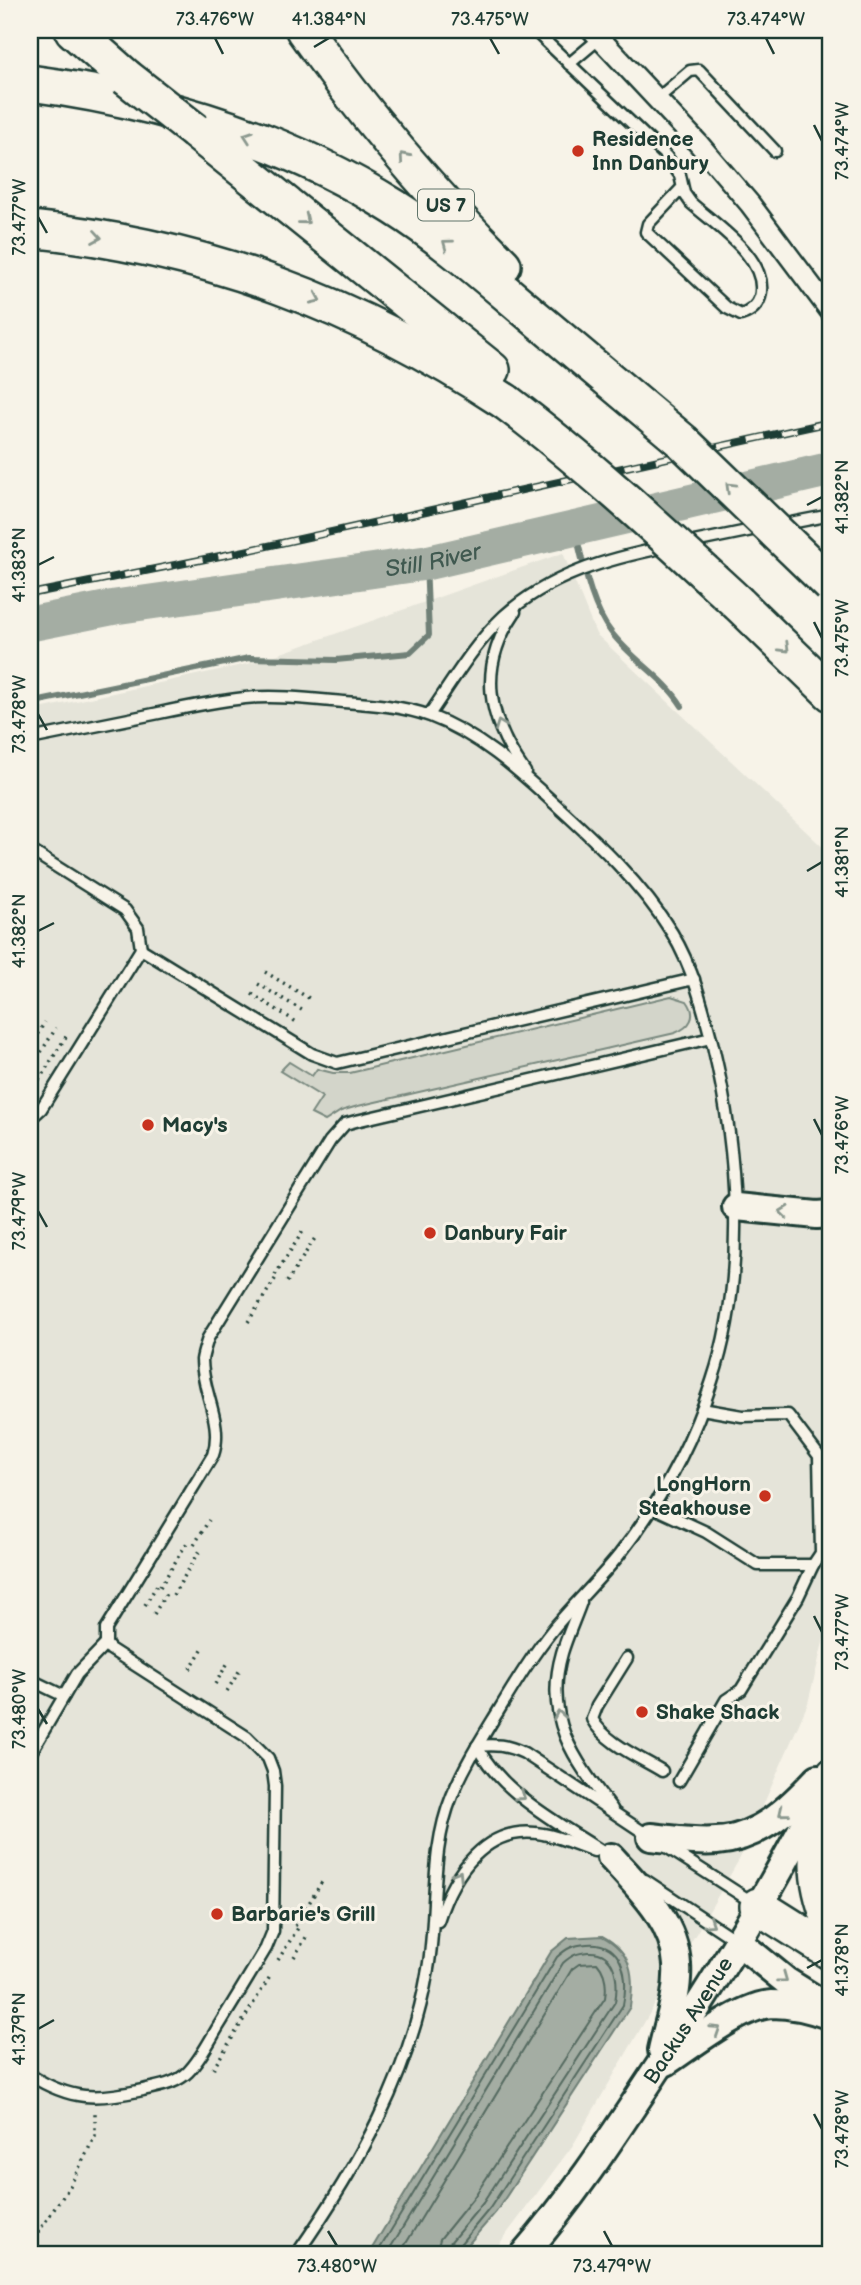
<svg xmlns="http://www.w3.org/2000/svg" width="861" height="2285" font-family="'Balsamiq Sans',sans-serif">
	<style>
		.built { fill: #e5e4d9 }
		.green { fill: #d3d5ca; stroke: #79897f; stroke-width: 2 }
		.water { fill: #a4ada3; stroke: #6f8077; stroke-width: 2 }
		.lines { fill: none; stroke-linecap: round; stroke-linejoin: round }
		.shore { stroke: #546a60; stroke-width: 2 }
		.stream { stroke: #6f8077; stroke-width: 6 }
		.river { stroke: #a4ada3; stroke-width: 35 }
		.lane-casing { stroke: #1f3d34; stroke-width: 15 }
		.street-casing { stroke: #1f3d34; stroke-width: 24 }
		.secondary-casing { stroke: #1f3d34; stroke-width: 32 }
		.highway-casing { stroke: #1f3d34; stroke-width: 40 }
		.path { stroke: #1f3d34; stroke-width: 3.5; stroke-dasharray: 2 5; stroke-linecap: butt }
		.lane { stroke: #f7f3e8; stroke-width: 10 }
		.street { stroke: #f7f3e8; stroke-width: 19 }
		.secondary { stroke: #f7f3e8; stroke-width: 26 }
		.highway { stroke: #f7f3e8; stroke-width: 35 }
		.rail-casing { stroke: #1f3d34; stroke-width: 8 }
		.rail { stroke: #f7f3e8; stroke-width: 5; stroke-dasharray: 16; stroke-linecap: butt }
		.highway-bridge-casing { stroke: #1f3d34; stroke-width: 40; stroke-linecap: butt }
		.highway-bridge { stroke: #f7f3e8; stroke-width: 35 }
		.oneway { stroke: #8b988e }
		.ticks { fill: none; stroke: #1f3d34; stroke-width: 2.5 }
		.poi-dot { fill: #c8321e; stroke: #f7f3e8; stroke-width: 2.5 }
		.labels { text-anchor: middle; stroke-width: 6; stroke-linejoin: round; paint-order: stroke }
		.shield { fill: #f7f3e8; stroke: #60746a; stroke-width: 2 }
		.shield-label { font-size: 19px; font-weight: bold; fill: #1f3d34 }
		.poi-label { font-size: 21px; font-weight: bold; fill: #1f3d34; stroke: #f7f3e8; text-anchor: start }
		.street-label { font-size: 21px; fill: #1f3d34; stroke: #f7f3e8 }
		.water-label { font-size: 23px; font-style: italic; fill: #405950; stroke: #f7f3e8 }
		.neatline { fill: none; stroke: #1f3d34; stroke-width: 2.5 }
		.ticks-label { font-size: 18px; text-anchor: middle; fill: #1f3d34 }
	</style>
	<rect width="100%" height="100%" fill="#f7f3e8"/>
	<filter id="ink" filterUnits="userSpaceOnUse"><feTurbulence type="fractalNoise" baseFrequency=".0143" numOctaves="2"/><feDisplacementMap in="SourceGraphic" scale="14" xChannelSelector="R" yChannelSelector="G"/><feConvolveMatrix kernelMatrix="1 2 1 2 8 2 1 2 1" color-interpolation-filters="sRGB"/></filter>
	<g filter="url(#ink)">
		<!-- built -->
		<path class="built" d="M563,553L596,634L831,855V1610L808,1703L740,1858L573,2145L491,2255H30V711L256,662Z"/>
		<!-- green -->
		<path class="green" d="M671,996L687,1001C698,1016 690,1027 675,1033L358,1106L341,1111L325,1121L311,1114L322,1097L280,1071L289,1062L312,1076L317,1069L333,1073H350Z"/>
		<!-- water -->
		<path class="water" d="M602,1936C632,1952 635,1975 630,2007L496,2212L459,2255H368L551,1952L568,1938Z"/>
		<g class="lines">
			<!-- shore -->
			<g class="shore">
				<path d="M376,2255L557,1957C567,1948 573,1945 587,1944C623,1941 629,1976 623,2005L490,2208L457,2248L455,2255"/>
				<path d="M386,2255L563,1963C572,1955 577,1953 588,1952C616,1950 619,1980 615,2002L483,2203L449,2244L446,2255"/>
				<path d="M399,2255L572,1969L579,1964L597,1963C606,1973 607,1985 605,1998L474,2197L440,2239L436,2255"/>
			</g>
			<!-- stream -->
			<g class="stream">
				<path d="M575,530C583,562 591,607 611,632C632,660 664,677 682,706"/>
				<path d="M30,703L249,658L336,660L410,653L429,635L426,563"/>
			</g>
			<!-- river -->
			<path class="river" id="s1" d="M30,624L115,607L426,563L831,469"/>
			<defs>
				<g id="lane">
					<path d="M534,30L666,156L680,175L684,193L691,203C715,225 770,259 760,297C757,307 750,312 741,315L727,308L646,232L648,224L682,188"/>
					<path d="M569,64L600,38"/>
					<path d="M657,99L690,71L699,70L775,151"/>
					<path d="M818,293L831,285"/>
					<path d="M780,525L831,515"/>
					<path d="M684,544L762,528"/>
					<path d="M515,612C477,667 487,719 525,772"/>
					<path d="M429,715C452,682 474,644 504,616C549,575 607,559 666,547"/>
					<path d="M30,739C73,730 116,722 159,713C187,707 216,701 245,698C278,695 311,699 343,702C372,704 402,706 430,716C478,734 517,769 554,803C597,842 642,884 672,933C693,968 703,1007 713,1046C738,1152 747,1277 712,1381C692,1443 659,1504 619,1555C599,1580 575,1603 554,1628C533,1654 516,1682 499,1710C482,1738 464,1766 452,1796C429,1852 438,1911 428,1969C410,2075 357,2168 296,2255"/>
					<path d="M30,850L125,910L138,928L141,949L41,1109L30,1119"/>
					<path d="M141,949L312,1054L337,1063L694,979"/>
					<path d="M652,1507L706,1532L758,1565H813"/>
					<path d="M581,1602C575,1619 567,1636 562,1653C543,1719 574,1759 612,1809"/>
					<path d="M627,1658L597,1706L592,1719C605,1743 639,1757 662,1771"/>
					<path d="M30,1683L33,1681L64,1696"/>
					<path d="M477,1746C495,1744 507,1745 524,1753L649,1836"/>
					<path d="M477,1746C502,1795 564,1826 609,1856"/>
					<path d="M30,1754L77,1674L106,1644"/>
					<path d="M679,1781L726,1700L741,1690L798,1597L813,1565L821,1553L819,1456L788,1415L742,1416L702,1409"/>
					<path d="M665,1846L752,1902"/>
					<path d="M645,1880L737,1941"/>
					<path d="M438,1921C453,1874 486,1823 543,1834C561,1837 577,1845 594,1851"/>
					<path d="M30,2075C71,2101 97,2100 143,2090C159,2086 176,2084 188,2072C200,2060 209,2042 218,2027C234,2001 250,1975 266,1948L273,1931L275,1786L273,1771L268,1758L247,1737L110,1649L106,1644V1629L213,1455C224,1422 202,1393 202,1360C203,1353 206,1345 208,1338L330,1141L345,1124L356,1121L711,1038"/>
				</g>
				<path id="street" d="M592,30L698,143L750,204L831,312"/>
				<g id="secondary">
					<path d="M736,1207L817,1215L831,1214"/>
					<path d="M651,1837C673,1839 696,1843 717,1841C760,1838 791,1807 818,1778"/>
					<path d="M611,1857C639,1888 675,1921 677,1965C679,1993 668,2023 662,2050"/>
					<path d="M737,1941L786,1981L826,2006"/>
					<path d="M666,2062C692,2045 742,2005 772,2004C793,2004 812,2009 831,2016"/>
					<path id="s2" d="M523,2255C572,2199 613,2136 654,2074C718,1977 780,1877 831,1772"/>
				</g>
				<g id="highway">
					<path d="M73,30L126,77"/>
					<path d="M304,30C363,113 430,192 503,265"/>
					<path d="M30,83C158,100 284,138 394,207C443,238 487,277 532,315C582,357 632,399 682,441"/>
					<path d="M195,131L492,370"/>
					<path d="M30,229C206,247 357,304 506,402"/>
					<path d="M739,604L831,693"/>
					<path d="M831,1791C819,1846 809,1867 831,1922"/>
					<path d="M758,1906L831,1952"/>
				</g>
			</defs>
			<!-- lane casing -->
			<use href="#lane" class="lane-casing"/>
			<!-- street casing -->
			<use href="#street" class="street-casing"/>
			<!-- secondary casing -->
			<use href="#secondary" class="secondary-casing"/>
			<!-- highway casing -->
			<use href="#highway" class="highway-casing"/>
			<!-- path -->
			<g class="path">
				<path d="M265,972L312,1000"/>
				<path d="M258,984L305,1012"/>
				<path d="M252,994L298,1023"/>
				<path d="M30,1046L45,1022"/>
				<path d="M30,1070L56,1028"/>
				<path d="M39,1080L67,1035"/>
				<path d="M275,1275L305,1228"/>
				<path d="M287,1282L317,1235"/>
				<path d="M248,1322L277,1276"/>
				<path d="M194,1545L209,1520"/>
				<path d="M160,1587L188,1541"/>
				<path d="M173,1595L201,1549"/>
				<path d="M145,1605L157,1585"/>
				<path d="M154,1614L167,1592"/>
				<path d="M190,1669L204,1646"/>
				<path d="M215,1684L229,1661"/>
				<path d="M227,1691L241,1668"/>
				<path d="M295,1926L323,1880"/>
				<path d="M294,1957L308,1934"/>
				<path d="M278,1960L298,1928"/>
				<path d="M213,2069L271,1975"/>
				<path d="M30,2244L70,2186L95,2136V2110"/>
			</g>
			<!-- lane -->
			<use href="#lane" class="lane"/>
			<!-- street -->
			<use href="#street" class="street"/>
			<!-- secondary -->
			<use href="#secondary" class="secondary"/>
			<!-- highway -->
			<use href="#highway" class="highway"/>
			<defs>
				<path id="rail" d="M30,594L245,551L831,422"/>
			</defs>
			<!-- rail casing -->
			<use href="#rail" class="rail-casing"/>
			<!-- rail -->
			<use href="#rail" class="rail"/>
			<defs>
				<g id="highway-bridge">
					<path d="M126,77L195,131"/>
					<path d="M506,402C588,464 663,534 739,604"/>
					<path d="M682,441L831,585"/>
				</g>
			</defs>
			<!-- highway-bridge casing -->
			<use href="#highway-bridge" class="highway-bridge-casing"/>
			<!-- highway-bridge -->
			<use href="#highway-bridge" class="highway-bridge"/>
		</g>
		<!-- one-way arrows -->
		<defs><path id="oneway-chevron" d="M-2-3.5L2.5 0L-2 3.5" fill="none" stroke-width="1.6" stroke-linecap="round" stroke-linejoin="round" transform="scale(1.75)"/></defs>
		<g class="oneway">
			<use href="#oneway-chevron" transform="translate(248 136) rotate(-161)"/>
			<use href="#oneway-chevron" transform="translate(404 157) rotate(-131)"/>
			<use href="#oneway-chevron" transform="translate(305 220) rotate(39)"/>
			<use href="#oneway-chevron" transform="translate(97 237) rotate(9)"/>
			<use href="#oneway-chevron" transform="translate(447 244) rotate(-143)"/>
			<use href="#oneway-chevron" transform="translate(316 299) rotate(24)"/>
			<use href="#oneway-chevron" transform="translate(730 487) rotate(-136)"/>
			<use href="#oneway-chevron" transform="translate(785 648) rotate(44)"/>
			<use href="#oneway-chevron" transform="translate(500 725) rotate(-111)"/>
			<use href="#oneway-chevron" transform="translate(784 1212) rotate(-174)"/>
			<use href="#oneway-chevron" transform="translate(559 1715) rotate(-100)"/>
			<use href="#oneway-chevron" transform="translate(521 1796) rotate(35)"/>
			<use href="#oneway-chevron" transform="translate(783 1812) rotate(141)"/>
			<use href="#oneway-chevron" transform="translate(458 1875) rotate(-58)"/>
			<use href="#oneway-chevron" transform="translate(710 1923) rotate(34)"/>
			<use href="#oneway-chevron" transform="translate(783 1978) rotate(36)"/>
			<use href="#oneway-chevron" transform="translate(716 2030) rotate(-33)"/>
		</g>
	</g>
	<!-- ticks -->
	<path class="ticks" d="M215,38L223,54M490,38L499,54M766,38L774,54M314,47L329,38M814,125L822,141M38,217L47,233M807,505L822,497M38,565L54,557M814,622L822,638M38,714L47,730M807,871L822,862M38,931L54,923M814,1119L822,1135M38,1211L47,1227M814,1616L822,1632M38,1709L47,1724M807,1968L822,1960M38,2029L54,2020M814,2114L822,2129M328,2231L337,2246M604,2231L612,2246"/>
	<!-- markers -->
	<g class="poi-dot">
		<circle cx="578" cy="151" r="7"/>
		<circle cx="148" cy="1125" r="7"/>
		<circle cx="430" cy="1233" r="7"/>
		<circle cx="765" cy="1496" r="7"/>
		<circle cx="642" cy="1712" r="7"/>
		<circle cx="217" cy="1914" r="7"/>
	</g>
	<g class="labels">
		<!-- shield labels -->
		<rect class="shield" x="418" y="189.5" width="56" height="31" rx="5"/>
		<g class="shield-label">
			<text x="446" y="212">US 7</text>
		</g>
		<!-- poi labels -->
		<g class="poi-label">
			<text x="592" y="146">Residence<tspan x="592" dy="24">Inn Danbury</tspan></text>
			<text x="162" y="1132">Macy's</text>
			<text x="444" y="1240">Danbury Fair</text>
			<text x="751" y="1491" text-anchor="end">LongHorn<tspan x="751" dy="24">Steakhouse</tspan></text>
			<text x="656" y="1719">Shake Shack</text>
			<text x="231" y="1921">Barbarie's Grill</text>
		</g>
		<!-- street labels -->
		<g class="street-label">
			<text dy="7" stroke="none"><textPath href="#s2" startOffset="287">Backus Avenue</textPath></text>
		</g>
		<!-- water labels -->
		<g class="water-label">
			<text dy="8" stroke="none"><textPath href="#s1" startOffset="408">Still River</textPath></text>
		</g>
	</g>
	<!-- margin -->
	<rect width="861" height="2285" fill="none" stroke="#f7f3e8" stroke-width="77"/>
	<rect x="38" y="38" width="784" height="2208" class="neatline"/>
	<g class="ticks-label">
		<text x="215" y="25">73.476°W</text>
		<text x="329" y="25">41.384°N</text>
		<text x="490" y="25">73.475°W</text>
		<text x="766" y="25">73.474°W</text>
		<text transform="translate(842 141) rotate(-90)" y="6">73.474°W</text>
		<text transform="translate(19 217) rotate(-90)" y="6">73.477°W</text>
		<text transform="translate(842 497) rotate(-90)" y="6">41.382°N</text>
		<text transform="translate(19 565) rotate(-90)" y="6">41.383°N</text>
		<text transform="translate(842 638) rotate(-90)" y="6">73.475°W</text>
		<text transform="translate(19 714) rotate(-90)" y="6">73.478°W</text>
		<text transform="translate(842 862) rotate(-90)" y="6">41.381°N</text>
		<text transform="translate(19 931) rotate(-90)" y="6">41.382°N</text>
		<text transform="translate(842 1135) rotate(-90)" y="6">73.476°W</text>
		<text transform="translate(19 1211) rotate(-90)" y="6">73.479°W</text>
		<text transform="translate(842 1632) rotate(-90)" y="6">73.477°W</text>
		<text transform="translate(19 1709) rotate(-90)" y="6">73.480°W</text>
		<text transform="translate(842 1960) rotate(-90)" y="6">41.378°N</text>
		<text transform="translate(19 2029) rotate(-90)" y="6">41.379°N</text>
		<text transform="translate(842 2129) rotate(-90)" y="6">73.478°W</text>
		<text x="337" y="2272">73.480°W</text>
		<text x="612" y="2272">73.479°W</text>
	</g>
</svg>
